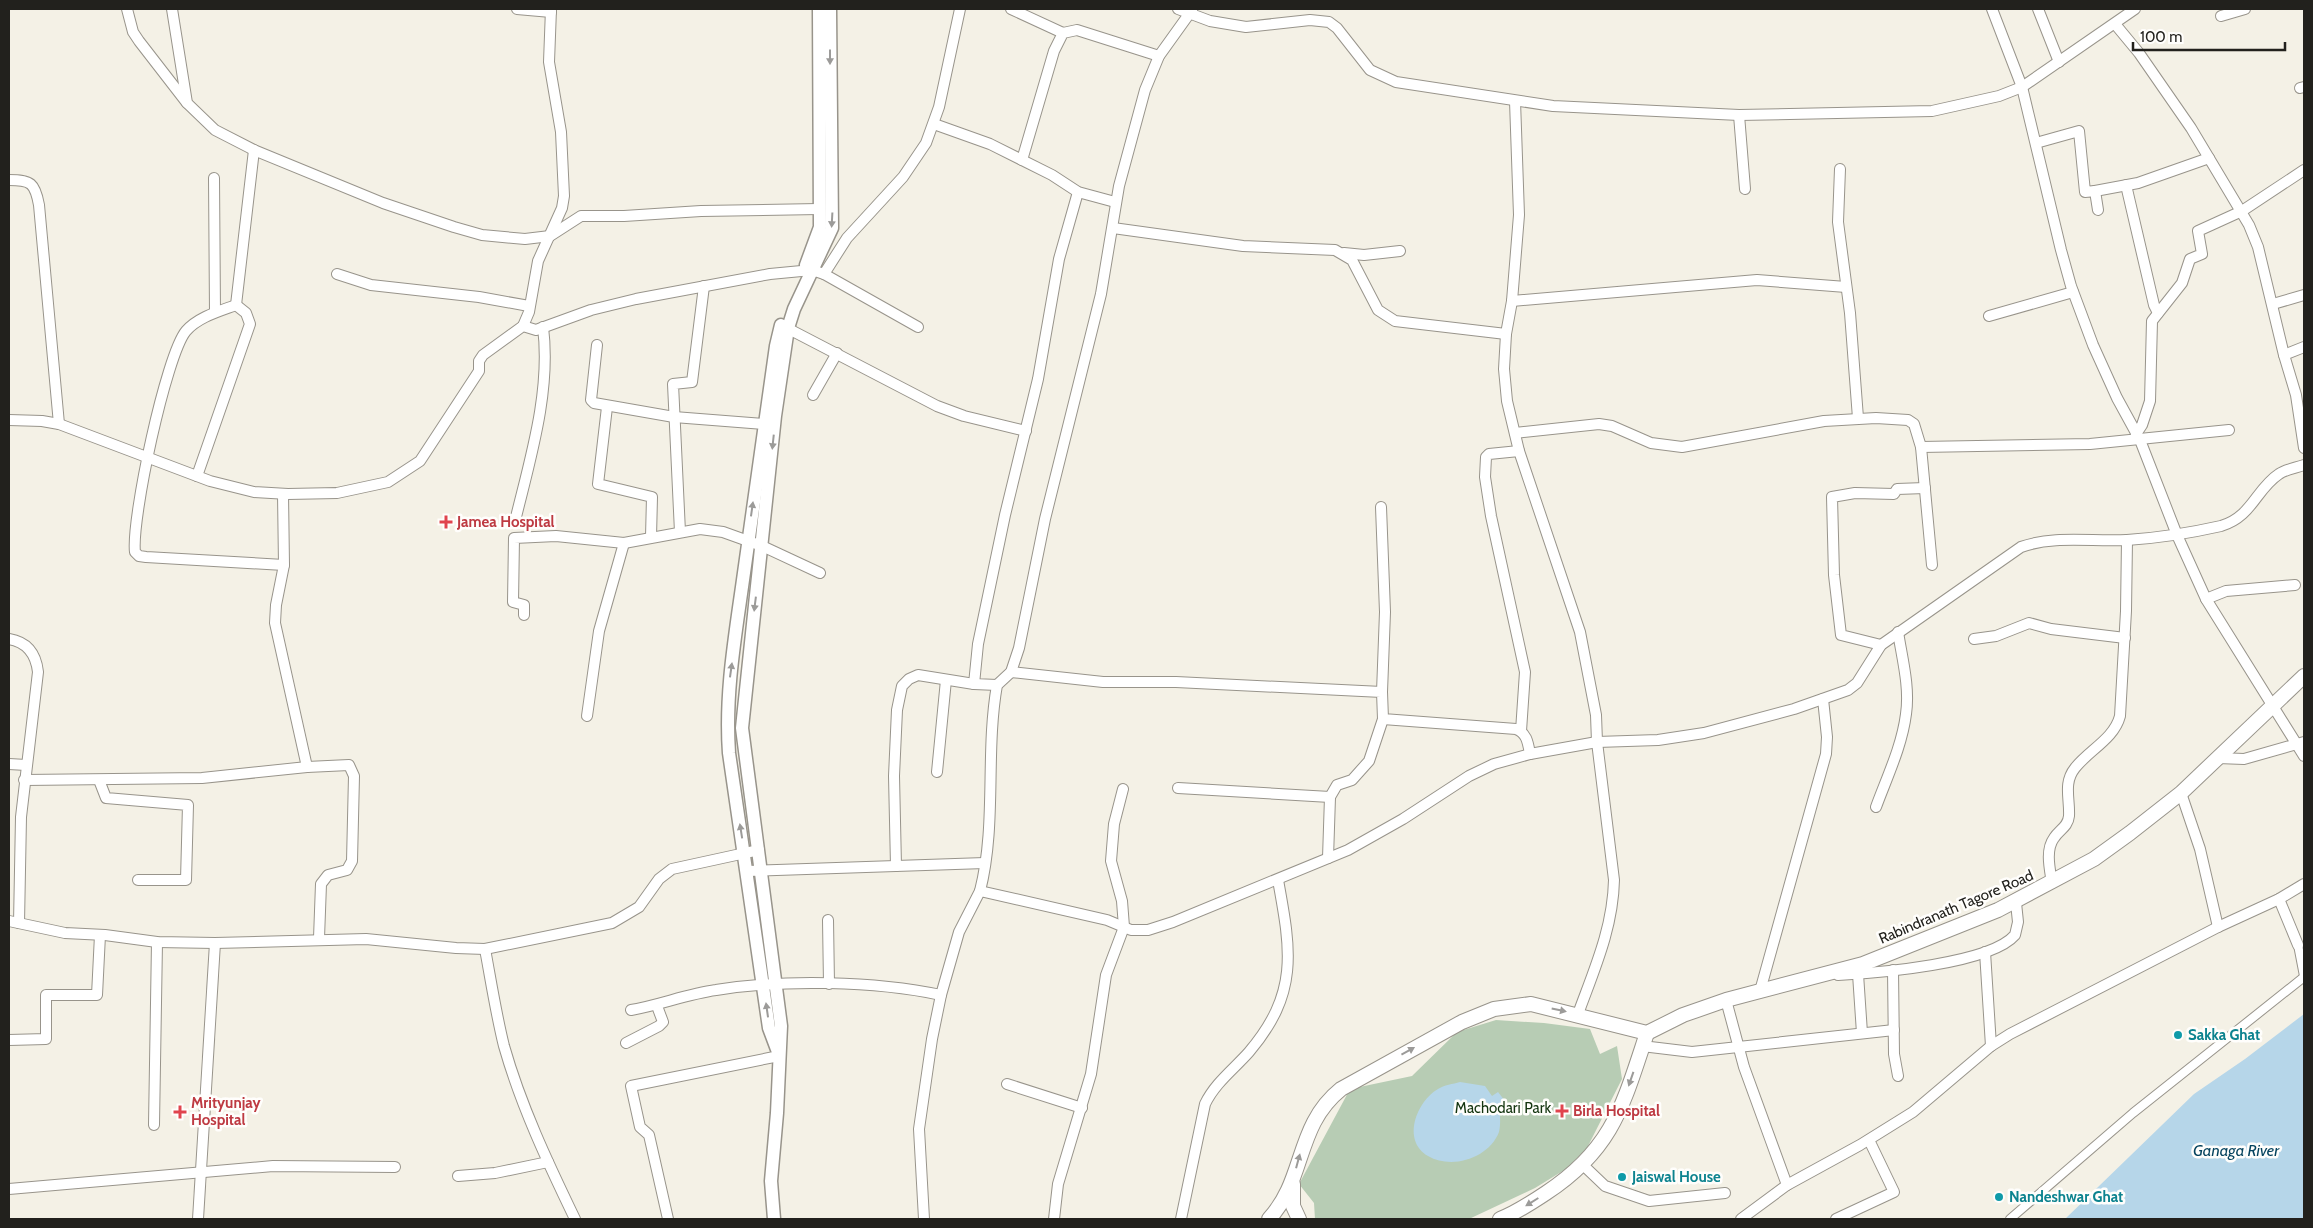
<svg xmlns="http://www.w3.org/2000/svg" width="2313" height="1228" font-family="Cabin,sans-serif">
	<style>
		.green { fill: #b7ccb4 }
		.water { fill: #b6d6e9 }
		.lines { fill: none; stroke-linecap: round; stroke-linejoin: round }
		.pedestrian-casing { stroke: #98948b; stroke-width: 10 }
		.minor-casing { stroke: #98948b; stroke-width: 12 }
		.tertiary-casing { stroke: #98948b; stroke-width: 15 }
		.secondary-casing { stroke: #98948b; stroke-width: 16 }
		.pedestrian { stroke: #fff; stroke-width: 8 }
		.minor { stroke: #fff; stroke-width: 10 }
		.tertiary { stroke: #fff; stroke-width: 12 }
		.secondary { stroke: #fff; stroke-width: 14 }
		.oneway { fill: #9c9b99 }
		.health-dot { fill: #e0444e; stroke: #fffefc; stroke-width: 2 }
		.culture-dot { fill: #0f9aa8; stroke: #fffefc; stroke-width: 2 }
		.labels { text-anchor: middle; stroke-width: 5; stroke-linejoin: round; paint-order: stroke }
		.health-label { font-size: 15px; font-weight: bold; fill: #be3a42; stroke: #fffefc; text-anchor: start }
		.street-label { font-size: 15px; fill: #22211d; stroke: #fffefc }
		.culture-label { font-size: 15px; font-weight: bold; fill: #0d838f; stroke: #fffefc; text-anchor: start }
		.park-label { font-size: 15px; fill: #13340f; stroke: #fffefc }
		.water-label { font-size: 16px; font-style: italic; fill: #05435e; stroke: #fffefc }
	</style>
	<rect width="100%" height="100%" fill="#f4f1e6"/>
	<!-- green -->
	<path class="green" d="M1496,1020L1544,1023L1590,1029L1600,1054L1617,1046L1622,1079L1587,1148L1566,1169L1535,1188L1469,1219H1315L1314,1203L1299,1184L1350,1089L1412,1076L1457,1032Z"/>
	<!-- water -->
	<g class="water">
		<path d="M2304,1014V1219H2065L2194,1094L2245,1059Z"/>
		<path d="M1460,1082L1485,1086L1492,1096L1498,1092L1505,1101L1499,1105C1500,1113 1501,1124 1499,1132C1489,1158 1452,1170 1428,1156C1401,1140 1417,1101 1438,1089C1444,1085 1453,1084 1460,1082Z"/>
	</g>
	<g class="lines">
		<defs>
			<g id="pedestrian">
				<path d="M2298,945L2304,976"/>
				<path d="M2010,1219L2133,1113L2304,977"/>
			</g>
			<g id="minor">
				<path d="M127,9L133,32L139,41L187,103"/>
				<path d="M172,9L187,103L215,130L254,150L383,203L454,227L482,235L525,239L550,236L581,216H624L701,211L819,209"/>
				<path d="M517,9L551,12"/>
				<path d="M1011,9L1063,33"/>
				<path d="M1178,9L1210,21L1246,27L1310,20L1329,22L1337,28L1370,70L1396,82L1553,106L1739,115L1932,111L1999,96L2022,87L2135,9"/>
				<path d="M1992,9L2022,87L2061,250L2071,286L2093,345L2117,398L2140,440L2177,535L2206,599L2304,756"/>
				<path d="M2038,9L2059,62"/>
				<path d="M2221,16L2245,9"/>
				<path d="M2115,24L2139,53L2191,128L2249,225L2258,247L2284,355L2296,395L2304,448"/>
				<path d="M2300,88L2304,87"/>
				<path d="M1515,101L1519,215L1512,301L1506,334L1504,369L1507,401L1519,451L1580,632L1596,715L1597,742L1614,880C1613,928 1594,970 1578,1014"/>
				<path d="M1739,115L1745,189"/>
				<path d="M934,124L990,144L1052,175L1078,192L1115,202"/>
				<path d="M2036,143L2079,131L2085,192L2095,191L2098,210"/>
				<path d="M1022,160L1054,51L1063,33L1077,30L1159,56"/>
				<path d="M1840,169L1838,222L1850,313L1858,418"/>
				<path d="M214,178L215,312"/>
				<path d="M9,180C31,180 35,183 39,205L59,424"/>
				<path d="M2126,185L2154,305L2158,313"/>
				<path d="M2095,191L2138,183L2209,158"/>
				<path d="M1113,228L1243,246L1335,250L1352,260L1378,310L1395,321L1506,334"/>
				<path d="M1344,253L1364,255L1400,251"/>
				<path d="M337,274L371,285L479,297L529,306"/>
				<path d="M824,274L918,327"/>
				<path d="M1512,301L1757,280L1846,287"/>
				<path d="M2273,304L2304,295"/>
				<path d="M236,305C220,311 198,317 186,331C166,355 131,520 135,552L139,556L146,557L284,565"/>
				<path d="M236,305L254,150"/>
				<path d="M1989,316L2073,292"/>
				<path d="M523,326L529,312L538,261L562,208L564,196L561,132L549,62L551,9"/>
				<path d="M783,326L937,406L964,416L1026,431"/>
				<path d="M597,345L591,400L594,403L674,417L764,424"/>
				<path d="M2284,355L2304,347"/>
				<path d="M813,395L837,353"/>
				<path d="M607,407L598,484L652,497L651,537"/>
				<path d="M9,420L42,421L59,424L210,481L254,492L288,494L337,493L388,482L420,461L479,371V361L483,355L523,326L536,330L591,310L636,299L770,274L812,270L824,274L847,238L903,177L926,143L939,107L960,9"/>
				<path d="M1515,433L1599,424L1612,426L1651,443L1682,447L1824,421L1876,418L1908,420L1914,424L1921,447L2090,444L2229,430"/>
				<path d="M2136,434L2142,425L2150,401L2152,321L2182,283L2190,259L2202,254L2198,231L2242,211L2304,170"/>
				<path d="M1921,447L1932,565"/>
				<path d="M1519,451L1489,454L1486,457L1485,477L1491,516L1525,672L1521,731"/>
				<path d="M197,476L250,324L246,313L236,305"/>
				<path d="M283,494L284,565L276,605L275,623L307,767"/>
				<path d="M1381,507L1385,612L1382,692"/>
				<path d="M516,517C531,456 551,390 543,327"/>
				<path d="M680,532L673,384L692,382L704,286"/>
				<path d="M2206,599L2226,591L2295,585"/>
				<path d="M524,615V605L513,602L514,538L556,536L624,543L700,529L723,532L762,546L820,573"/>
				<path d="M9,639C27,642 36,654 38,672L21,817L19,923"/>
				<path d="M1974,639L1996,636L2029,623L2051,629L2125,638"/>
				<path d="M1881,645L1841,635L1834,575L1832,497L1855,493L1894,494L1897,489L1925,488"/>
				<path d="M1011,672L1103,682H1176L1382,692L1383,719L1516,729C1527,733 1528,743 1530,754"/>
				<path d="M997,685L974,684L978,644L1005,515L1038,379L1059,259L1078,192"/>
				<path d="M587,716L599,631L624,543"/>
				<path d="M2218,758L2244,759L2304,742"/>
				<path d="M9,764L26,765"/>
				<path d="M937,772L946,680"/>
				<path d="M24,780L202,778L307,767L349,765L354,776L352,861L347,870L328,875L321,884L319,938"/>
				<path d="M99,780L106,798L188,805L186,880H138"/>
				<path d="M1178,788L1330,797"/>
				<path d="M2181,793L2200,849L2218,927"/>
				<path d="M1876,807C1887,777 1902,746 1906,714C1910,687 1902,658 1898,632"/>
				<path d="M1328,858L1330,797L1337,785L1352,780L1369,761L1383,719"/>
				<path d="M896,866L894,776L897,710L902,686L909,679L918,675L974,684"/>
				<path d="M747,871L985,863"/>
				<path d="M2052,883C2050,870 2045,850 2054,838C2059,830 2068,827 2069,816C2070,799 2063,783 2075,768C2089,750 2114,739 2120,716L2126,611L2127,540"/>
				<path d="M980,891C997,824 985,753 997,685L1011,672L1019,648L1045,519L1101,294L1119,186L1145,90L1159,56L1192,10"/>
				<path d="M2279,899L2298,945"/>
				<path d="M828,920L829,984"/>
				<path d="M9,921L65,933L105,935L157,942L215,943L366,939L456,948L485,949L612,923L639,907L659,879L672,869L759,850"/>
				<path d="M485,949C491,981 496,1014 504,1046C521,1106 548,1163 575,1219"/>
				<path d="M1985,952L1991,1046"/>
				<path d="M1893,970L1894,1054L1898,1076"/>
				<path d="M1858,974L1862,1033"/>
				<path d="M1838,975C1877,973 1990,964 2015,935L2018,922L2016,903"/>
				<path d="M1760,991L1826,754L1827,737L1823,699"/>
				<path d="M1726,1000L1744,1067L1787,1185"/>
				<path d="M631,1010C660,1005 687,994 716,990C783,979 875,981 941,995"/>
				<path d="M9,1040L46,1039V995H97L100,935"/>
				<path d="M626,1043L659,1026L663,1022L657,1006"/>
				<path d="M1642,1046L1692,1052L1894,1030"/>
				<path d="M1007,1084L1082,1108"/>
				<path d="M154,1125L157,942"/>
				<path d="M1583,1165L1605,1186L1649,1201L1725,1193"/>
				<path d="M458,1176L495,1173L548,1162"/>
				<path d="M9,1189L273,1166L395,1167"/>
				<path d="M198,1219L215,943"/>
				<path d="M668,1219L649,1135L640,1127L631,1086L779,1056"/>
				<path d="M924,1219L919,1129L932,1039L941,995L959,932L980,891L1107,920L1131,930H1148L1173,922L1348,850L1403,819L1469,776L1494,764L1530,754L1597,742L1658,740L1704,733L1794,709L1848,690L1857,683L1881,645L2021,547C2054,535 2092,542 2127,540C2158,538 2190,533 2221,526C2252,517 2256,489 2279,474C2286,469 2296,468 2304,465"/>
				<path d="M1054,1219L1058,1184L1091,1074L1106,975L1124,927L1122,901L1111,861L1114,824L1123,789"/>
				<path d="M1181,1219L1205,1104C1215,1083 1234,1069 1249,1052C1299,993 1291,951 1278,880"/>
				<path d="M1741,1219L1787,1185L1860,1145L1913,1112L1991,1046L2010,1034L2218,927L2279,899L2304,884"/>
				<path d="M1836,1219L1894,1192L1869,1140"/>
			</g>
			<g id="tertiary">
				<path d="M806,265L820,227L819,9"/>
				<path d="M778,1052L769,1028L729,753C725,697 734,643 742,587C753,507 765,427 776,346L781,325"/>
				<path d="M774,1219L771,1181L777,1113L781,1026L742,728L775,416L788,328L794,309L832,228L830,9"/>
			</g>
			<g id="secondary">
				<path d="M1293,1184V1206L1299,1219"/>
				<path d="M1269,1219C1306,1179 1295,1126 1341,1089L1462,1022L1494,1009L1531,1004L1647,1033L1683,1015L1726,1000L1863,964L1998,910L2094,859L2130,833L2181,793L2304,676"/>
				<path d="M1500,1219C1516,1213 1531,1203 1546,1193C1613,1149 1623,1105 1647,1033"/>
			</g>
		</defs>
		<!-- pedestrian casing -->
		<use href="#pedestrian" class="pedestrian-casing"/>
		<!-- minor casing -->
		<use href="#minor" class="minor-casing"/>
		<!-- tertiary casing -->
		<use href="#tertiary" class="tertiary-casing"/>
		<!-- secondary casing -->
		<use href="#secondary" class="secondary-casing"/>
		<!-- pedestrian -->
		<use href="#pedestrian" class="pedestrian"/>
		<!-- minor -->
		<use href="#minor" class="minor"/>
		<!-- tertiary -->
		<use href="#tertiary" class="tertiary"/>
		<!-- secondary -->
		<use href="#secondary" class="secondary"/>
	</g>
	<!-- one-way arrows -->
	<defs><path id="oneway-solid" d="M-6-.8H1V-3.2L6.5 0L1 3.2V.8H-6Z" transform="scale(1.25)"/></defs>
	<g class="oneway">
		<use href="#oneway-solid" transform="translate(830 57) rotate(90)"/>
		<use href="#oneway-solid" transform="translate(832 220) rotate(93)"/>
		<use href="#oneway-solid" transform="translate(773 442) rotate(96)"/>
		<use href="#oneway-solid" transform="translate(752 509) rotate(-82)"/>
		<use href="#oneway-solid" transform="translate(755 604) rotate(97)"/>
		<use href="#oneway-solid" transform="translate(731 670) rotate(-82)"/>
		<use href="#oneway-solid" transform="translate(741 831) rotate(-99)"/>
		<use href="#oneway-solid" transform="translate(767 1010) rotate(-98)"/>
		<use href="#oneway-solid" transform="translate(1559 1010) rotate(12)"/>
		<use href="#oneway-solid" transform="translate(1408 1051) rotate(-29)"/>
		<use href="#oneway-solid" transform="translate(1631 1079) rotate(109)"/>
		<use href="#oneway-solid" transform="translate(1298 1161) rotate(-75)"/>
		<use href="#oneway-solid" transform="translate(1532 1202) rotate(148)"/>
	</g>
	<!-- markers -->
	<g class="health-dot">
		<path d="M443.5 514.5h5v5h5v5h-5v5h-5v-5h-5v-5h5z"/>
		<path d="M1559.5 1103.5h5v5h5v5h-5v5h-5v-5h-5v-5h5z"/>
		<path d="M177.5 1104.5h5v5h5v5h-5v5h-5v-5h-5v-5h5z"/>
	</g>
	<g class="culture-dot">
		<circle cx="2178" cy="1035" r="5"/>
		<circle cx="1622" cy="1177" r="5"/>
		<circle cx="1999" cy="1197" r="5"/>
	</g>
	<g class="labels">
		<!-- health labels -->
		<g class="health-label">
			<text x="457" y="527">Jamea Hospital</text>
			<text x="191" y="1108">Mrityunjay<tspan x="191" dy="17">Hospital</tspan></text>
			<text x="1573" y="1116">Birla Hospital</text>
		</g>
		<!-- street labels -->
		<g class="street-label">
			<text transform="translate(1956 907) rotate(-23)" y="5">Rabindranath Tagore Road</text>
		</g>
		<!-- culture labels -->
		<g class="culture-label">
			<text x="2188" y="1040">Sakka Ghat</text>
			<text x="1632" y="1182">Jaiswal House</text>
			<text x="2009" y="1202">Nandeshwar Ghat</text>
		</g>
		<!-- park labels -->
		<g class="park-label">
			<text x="1503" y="1113">Machodari Park</text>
		</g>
		<!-- water labels -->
		<g class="water-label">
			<text x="2236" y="1156">Ganaga River</text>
		</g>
	</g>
	<!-- border -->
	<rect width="2313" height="1228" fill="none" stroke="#22211d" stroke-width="20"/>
	<!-- scale -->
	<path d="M2133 42v8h152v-8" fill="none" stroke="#22211d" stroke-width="2.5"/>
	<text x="2140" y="42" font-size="15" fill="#22211d" stroke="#fffefc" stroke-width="4" paint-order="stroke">100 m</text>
</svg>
